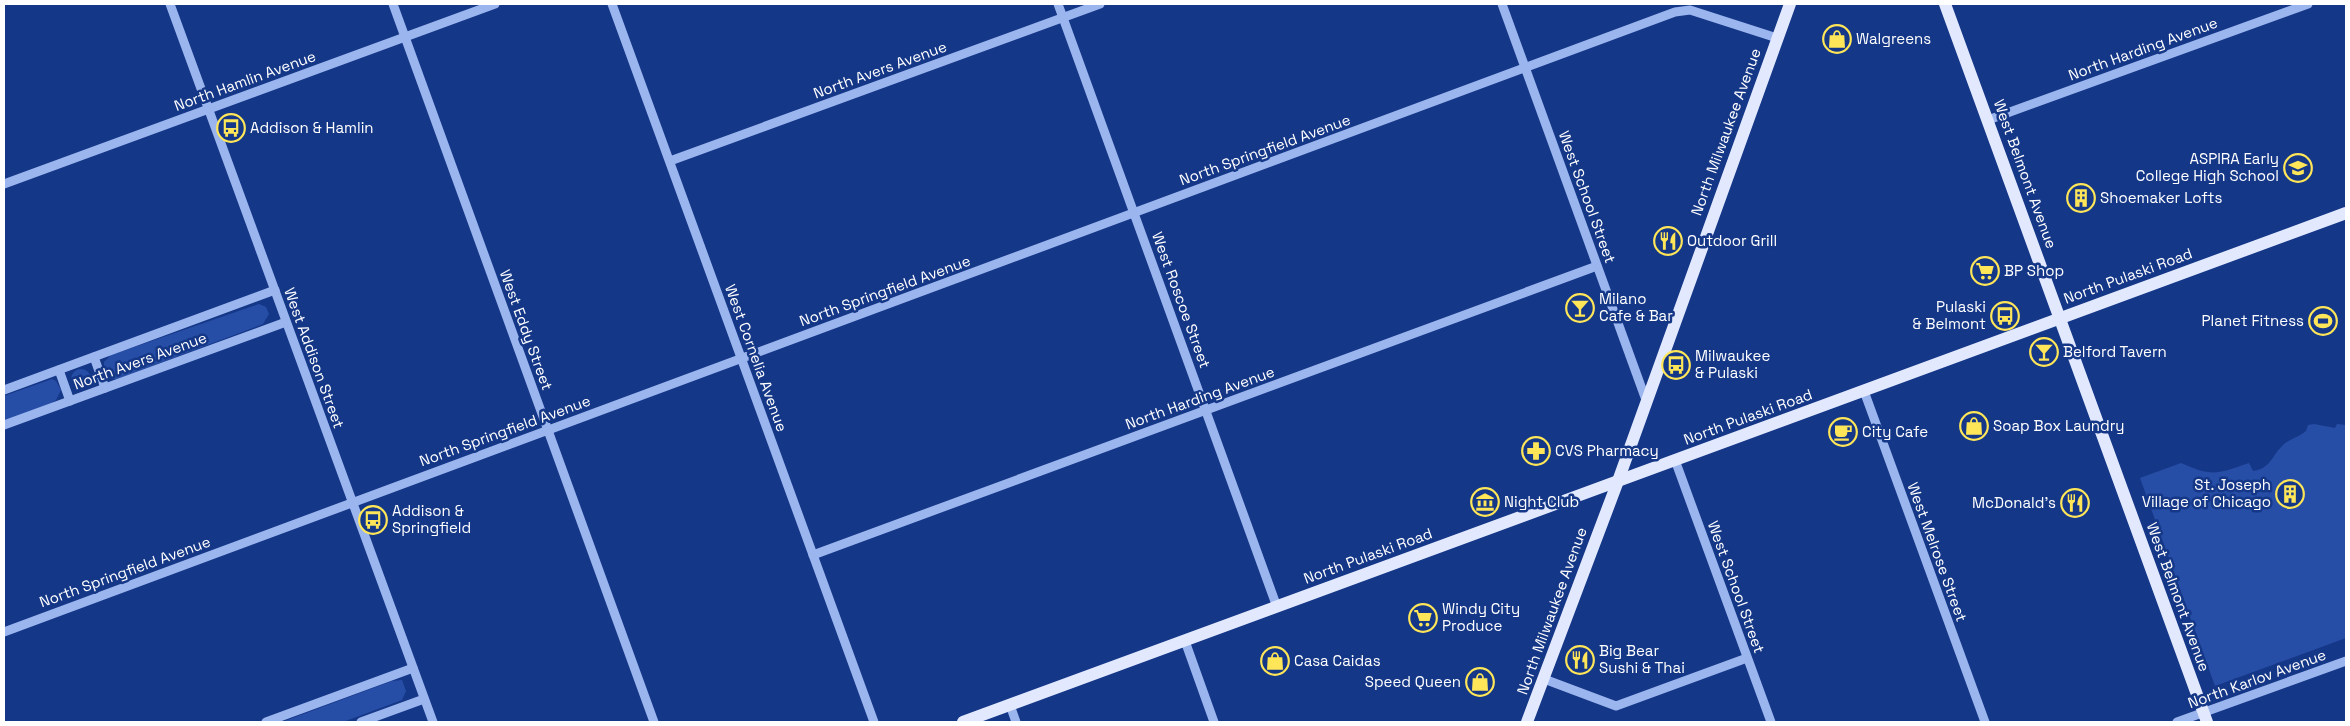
<svg xmlns="http://www.w3.org/2000/svg" width="2350" height="726" font-family="'Space Grotesk',sans-serif">
	<style>
		.green { fill: #274ea6 }
		.lines { fill: none; stroke-linecap: round; stroke-linejoin: round }
		.minor { stroke: #9bb5ef; stroke-width: 9 }
		.major { stroke: #e2e9ff; stroke-width: 12 }
		.labels { text-anchor: middle; stroke-width: 5; stroke-linejoin: round; paint-order: stroke }
		.poi-label { font-size: 15px; fill: #fff; stroke: #153787; text-anchor: start }
		.street-label { font-size: 15px; fill: #fff; stroke: #153787 }
	</style>
	<rect width="100%" height="100%" fill="#153787"/>
	<!-- green -->
	<g class="green">
		<path d="M259,304L266,307L269,314L263,324L117,379H111L104,373V362L111,355Z"/>
		<circle cx="81" cy="379" r="10"/>
		<path d="M52,379L56,381L61,390L56,400L50,404L4,421V396Z"/>
		<path d="M2314,424L2335,428L2337,424L2346,425V638L2215,686L2140,478L2181,463C2212,477 2217,474 2249,463L2253,471C2270,469 2272,456 2282,446C2289,439 2299,437 2306,431L2308,425Z"/>
		<path d="M402,680L406,691L402,700L343,722H282L392,681Z"/>
	</g>
	<g class="lines">
		<!-- minor -->
		<g class="minor">
			<path d="M170,4L433,722"/>
			<path d="M393,4L654,722"/>
			<path d="M612,4L874,722"/>
			<path d="M1058,4L1277,607"/>
			<path d="M1502,4L1646,400"/>
			<path d="M1988,120L2308,4"/>
			<path d="M670,161L1100,4"/>
			<path d="M4,184L495,4"/>
			<path d="M94,357L105,388"/>
			<path d="M59,370L70,401"/>
			<path d="M4,390L275,290"/>
			<path d="M1864,391L1985,722"/>
			<path d="M4,425L286,322"/>
			<path d="M1675,460L1771,722"/>
			<path d="M813,555L1597,266"/>
			<path d="M4,632L1675,12L1690,10L1777,38"/>
			<path d="M1185,641L1214,722"/>
			<path d="M1544,679L1616,706L1747,658"/>
			<path d="M1010,705L1016,722"/>
			<path d="M266,722L413,668"/>
			<path d="M361,722L424,699"/>
			<path d="M2177,722L2346,661"/>
		</g>
		<!-- major -->
		<g class="major">
			<path d="M1945,4L2207,722"/>
			<path d="M963,722L2346,213"/>
			<path d="M1527,722L1618,481L1790,4"/>
		</g>
	</g>
	<!-- icons -->
	<defs>
		<symbol id="shop-ring" viewBox="-11 -11 22 22"><circle r="9.5" fill="#153787" stroke="#ffe658" stroke-width="1.5"/><path d="M-5-2.5h2.3a2.7 3.5 0 0 1 5.4 0H5L5.5 6h-11ZM-1.5-2.5h3a1.5 2.3 0 0 0-3 0Z" fill="#ffe658"/></symbol>
		<symbol id="bus-ring" viewBox="-11 -11 22 22"><circle r="9.5" fill="#153787" stroke="#ffe658" stroke-width="1.5"/><path d="M-5-6H5V4H4V6H2V4H-2V6H-4V4H-5ZM-3.5-4V0h7V-4ZM-3.5 1.2v1.5H-2V1.2ZM2 1.2v1.5H3.5V1.2Z" fill="#ffe658"/></symbol>
		<symbol id="school-ring" viewBox="-11 -11 22 22"><circle r="9.5" fill="#153787" stroke="#ffe658" stroke-width="1.5"/><path d="M0-5L7-2L0 1L-7-2ZM-4 1L0 2.5L4 1V4Q0 6-4 4Z" fill="#ffe658"/></symbol>
		<symbol id="building-ring" viewBox="-11 -11 22 22"><circle r="9.5" fill="#153787" stroke="#ffe658" stroke-width="1.5"/><path d="M-4-6H4V6H1V3H-1V6H-4ZM-2.5-4.3h1.7v1.8h-1.7ZM.8-4.3h1.7v1.8H.8ZM-2.5-1h1.7V.8h-1.7ZM.8-1h1.7V.8H.8Z" fill="#ffe658"/></symbol>
		<symbol id="restaurant-ring" viewBox="-11 -11 22 22"><circle r="9.5" fill="#153787" stroke="#ffe658" stroke-width="1.5"/><path d="M-5-6h1v4h1v-4h1v4h1v-4h1v5L-1.5 .5V6h-2V.5L-5-1ZM5-6V6H3V1.5H1.5Q1.5-4 5-6Z" fill="#ffe658"/></symbol>
		<symbol id="supermarket-ring" viewBox="-11 -11 22 22"><circle r="9.5" fill="#153787" stroke="#ffe658" stroke-width="1.5"/><path d="M-6-5.5h2.5l.6 2H6L4.5 2H-2.5L-4.4-4H-6ZM-1.5 3.2a1.3 1.3 0 1 0 .1 0ZM3 3.2a1.3 1.3 0 1 0 .1 0Z" fill="#ffe658"/></symbol>
		<symbol id="bar-ring" viewBox="-11 -11 22 22"><circle r="9.5" fill="#153787" stroke="#ffe658" stroke-width="1.5"/><path d="M-6-5H6L.8 .8V4.5H3.5V6h-7V4.5H-.8V.8Z" fill="#ffe658"/></symbol>
		<symbol id="stadium-ring" viewBox="-11 -11 22 22"><circle r="9.5" fill="#153787" stroke="#ffe658" stroke-width="1.5"/><path d="M0-5a6.5 5 0 1 0 0 10a6.5 5 0 1 0 0-10ZM-3.5-1.8h7v3.6h-7Z" fill="#ffe658"/></symbol>
		<symbol id="cafe-ring" viewBox="-11 -11 22 22"><circle r="9.5" fill="#153787" stroke="#ffe658" stroke-width="1.5"/><path d="M-5.5-4.5H6V0H3Q3 3.5 0 3.5H-2.5Q-5.5 3.5-5.5 0ZM3-3.2v2h1.7v-2ZM-6 4.5H4V6H-6Z" fill="#ffe658"/></symbol>
		<symbol id="pharmacy-ring" viewBox="-11 -11 22 22"><circle r="9.5" fill="#153787" stroke="#ffe658" stroke-width="1.5"/><path d="M-2-6h4v4h4v4h-4v4h-4v-4h-4v-4h4Z" fill="#ffe658"/></symbol>
		<symbol id="museum-ring" viewBox="-11 -11 22 22"><circle r="9.5" fill="#153787" stroke="#ffe658" stroke-width="1.5"/><path d="M0-6L6-3V-2H-6V-3ZM-5-1h2V3h-2ZM-1-1h2V3h-2ZM3-1h2V3H3ZM-6 4H6V6H-6Z" fill="#ffe658"/></symbol>
	</defs>
	<g fill-rule="evenodd">
		<use href="#shop-ring" x="1821" y="23" width="32" height="32"/>
		<use href="#bus-ring" x="215" y="112" width="32" height="32"/>
		<use href="#school-ring" x="2282" y="152" width="32" height="32"/>
		<use href="#building-ring" x="2065" y="182" width="32" height="32"/>
		<use href="#restaurant-ring" x="1652" y="225" width="32" height="32"/>
		<use href="#supermarket-ring" x="1969" y="255" width="32" height="32"/>
		<use href="#bar-ring" x="1564" y="292" width="32" height="32"/>
		<use href="#bus-ring" x="1989" y="300" width="32" height="32"/>
		<use href="#stadium-ring" x="2307" y="305" width="32" height="32"/>
		<use href="#bar-ring" x="2028" y="336" width="32" height="32"/>
		<use href="#bus-ring" x="1660" y="349" width="32" height="32"/>
		<use href="#shop-ring" x="1958" y="410" width="32" height="32"/>
		<use href="#cafe-ring" x="1827" y="416" width="32" height="32"/>
		<use href="#pharmacy-ring" x="1520" y="435" width="32" height="32"/>
		<use href="#building-ring" x="2274" y="478" width="32" height="32"/>
		<use href="#museum-ring" x="1469" y="486" width="32" height="32"/>
		<use href="#restaurant-ring" x="2059" y="487" width="32" height="32"/>
		<use href="#bus-ring" x="357" y="504" width="32" height="32"/>
		<use href="#supermarket-ring" x="1407" y="602" width="32" height="32"/>
		<use href="#restaurant-ring" x="1564" y="644" width="32" height="32"/>
		<use href="#shop-ring" x="1259" y="645" width="32" height="32"/>
		<use href="#shop-ring" x="1464" y="666" width="32" height="32"/>
	</g>
	<g class="labels">
		<!-- poi labels -->
		<g class="poi-label">
			<text x="1856" y="44">Walgreens</text>
			<text x="250" y="133">Addison &amp; Hamlin</text>
			<text x="2279" y="164" text-anchor="end">ASPIRA Early<tspan x="2279" dy="17">College High School</tspan></text>
			<text x="2100" y="203">Shoemaker Lofts</text>
			<text x="1687" y="246">Outdoor Grill</text>
			<text x="2004" y="276">BP Shop</text>
			<text x="1599" y="304">Milano<tspan x="1599" dy="17">Cafe &amp; Bar</tspan></text>
			<text x="1986" y="312" text-anchor="end">Pulaski<tspan x="1986" dy="17">&amp; Belmont</tspan></text>
			<text x="2304" y="326" text-anchor="end">Planet Fitness</text>
			<text x="2063" y="357">Belford Tavern</text>
			<text x="1695" y="361">Milwaukee<tspan x="1695" dy="17">&amp; Pulaski</tspan></text>
			<text x="1993" y="431">Soap Box Laundry</text>
			<text x="1862" y="437">City Cafe</text>
			<text x="1555" y="456">CVS Pharmacy</text>
			<text x="2271" y="490" text-anchor="end">St. Joseph<tspan x="2271" dy="17">Village of Chicago</tspan></text>
			<text x="1504" y="507">Night Club</text>
			<text x="2056" y="508" text-anchor="end">McDonald's</text>
			<text x="392" y="516">Addison &amp;<tspan x="392" dy="17">Springfield</tspan></text>
			<text x="1442" y="614">Windy City<tspan x="1442" dy="17">Produce</tspan></text>
			<text x="1599" y="656">Big Bear<tspan x="1599" dy="17">Sushi &amp; Thai</tspan></text>
			<text x="1294" y="666">Casa Caidas</text>
			<text x="1461" y="687" text-anchor="end">Speed Queen</text>
		</g>
		<!-- street labels -->
		<g class="street-label">
			<text transform="translate(2143 49) rotate(-20)" y="5">North Harding Avenue</text>
			<text transform="translate(880 70) rotate(-20)" y="5">North Avers Avenue</text>
			<text transform="translate(245 81) rotate(-20)" y="5">North Hamlin Avenue</text>
			<text transform="translate(1726 132) rotate(-70)" y="5">North Milwaukee Avenue</text>
			<text transform="translate(1265 150) rotate(-20)" y="5">North Springfield Avenue</text>
			<text transform="translate(2025 174) rotate(70)" y="5">West Belmont Avenue</text>
			<text transform="translate(1587 197) rotate(70)" y="5">West School Street</text>
			<text transform="translate(2128 276) rotate(-20)" y="5">North Pulaski Road</text>
			<text transform="translate(885 291) rotate(-20)" y="5">North Springfield Avenue</text>
			<text transform="translate(1181 300) rotate(70)" y="5">West Roscoe Street</text>
			<text transform="translate(526 330) rotate(70)" y="5">West Eddy Street</text>
			<text transform="translate(314 358) rotate(70)" y="5">West Addison Street</text>
			<text transform="translate(756 358) rotate(70)" y="5">West Cornelia Avenue</text>
			<text transform="translate(140 361) rotate(-20)" y="5">North Avers Avenue</text>
			<text transform="translate(1200 398) rotate(-20)" y="5">North Harding Avenue</text>
			<text transform="translate(1748 417) rotate(-20)" y="5">North Pulaski Road</text>
			<text transform="translate(505 431) rotate(-20)" y="5">North Springfield Avenue</text>
			<text transform="translate(1937 552) rotate(70)" y="5">West Melrose Street</text>
			<text transform="translate(1368 556) rotate(-20)" y="5">North Pulaski Road</text>
			<text transform="translate(125 572) rotate(-20)" y="5">North Springfield Avenue</text>
			<text transform="translate(1736 587) rotate(70)" y="5">West School Street</text>
			<text transform="translate(2178 597) rotate(70)" y="5">West Belmont Avenue</text>
			<text transform="translate(1552 611) rotate(-70)" y="5">North Milwaukee Avenue</text>
			<text transform="translate(2257 679) rotate(-20)" y="5">North Karlov Avenue</text>
		</g>
	</g>
	<!-- border -->
	<rect width="2350" height="726" fill="none" stroke="#ffffff" stroke-width="10"/>
</svg>
